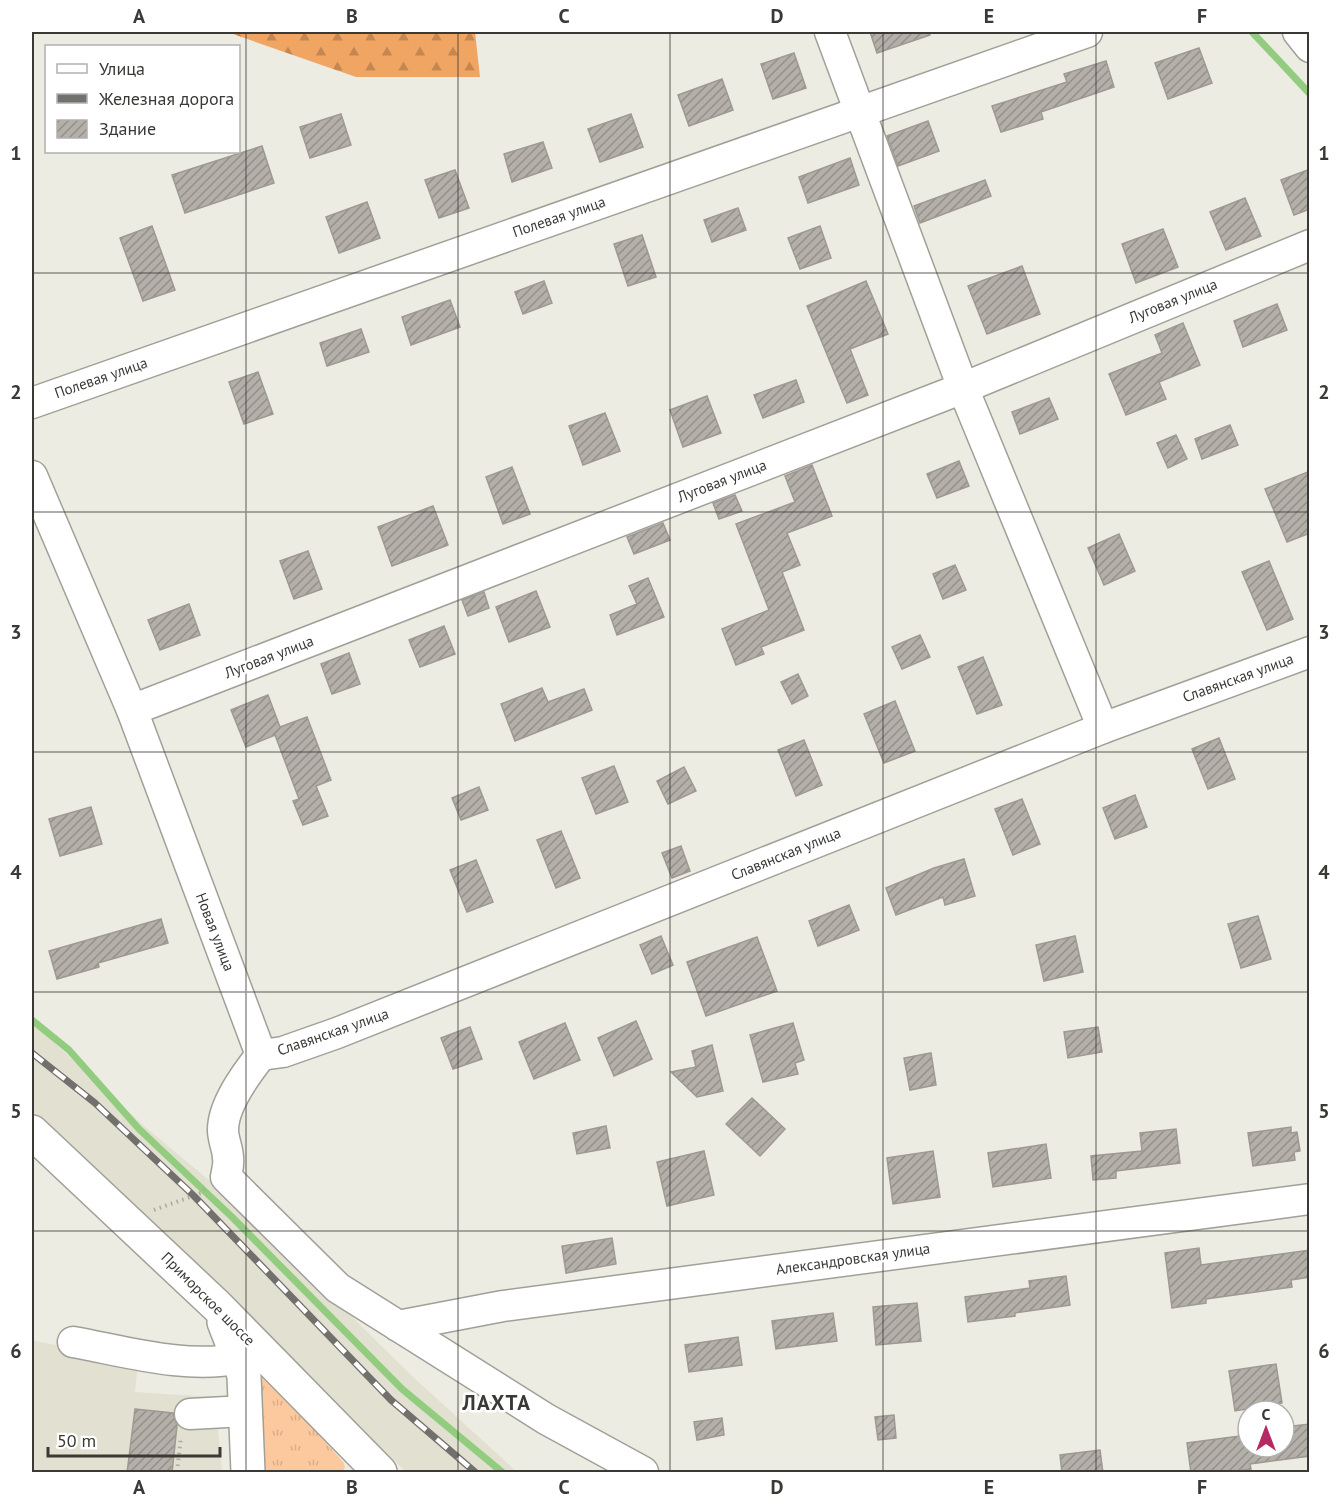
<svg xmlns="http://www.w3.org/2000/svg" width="1341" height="1504" font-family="'PT Sans',sans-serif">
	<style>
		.built { fill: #e2e0d0 }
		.grass { fill: url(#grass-tufts) }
		.forest { fill: url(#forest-firs) }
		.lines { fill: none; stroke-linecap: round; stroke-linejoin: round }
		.stream { stroke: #92cd7f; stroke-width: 7 }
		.building { fill: url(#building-hatch); stroke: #9e9992; stroke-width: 1.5 }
		.minor-casing { stroke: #a1a098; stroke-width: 33 }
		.major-casing { stroke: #a1a098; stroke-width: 36 }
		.path { stroke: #abaaa4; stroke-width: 4; stroke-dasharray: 1.5 4.5; stroke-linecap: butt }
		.minor { stroke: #fff; stroke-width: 30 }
		.major { stroke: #fff; stroke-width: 33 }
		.rail-casing { stroke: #71706c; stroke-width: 7 }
		.rail { stroke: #fff; stroke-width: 4.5; stroke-dasharray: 14; stroke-linecap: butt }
		.grid { fill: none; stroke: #3a3936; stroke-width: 1.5; stroke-opacity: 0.55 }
		.labels { text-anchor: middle; stroke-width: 5; stroke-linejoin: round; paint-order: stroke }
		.street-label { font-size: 15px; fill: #3a3936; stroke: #fff }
		.district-label { font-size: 21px; font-weight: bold; letter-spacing: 1.5px; fill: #3a3936; stroke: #fff }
		.neatline { fill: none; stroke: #3a3936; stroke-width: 2 }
		.grid-label { font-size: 20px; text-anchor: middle; font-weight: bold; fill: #3a3936 }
	</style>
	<defs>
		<pattern id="grass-tufts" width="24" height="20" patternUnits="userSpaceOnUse" patternTransform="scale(1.5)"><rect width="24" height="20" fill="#fcc99f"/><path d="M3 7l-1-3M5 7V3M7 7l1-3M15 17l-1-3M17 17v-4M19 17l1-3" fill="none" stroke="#d9ad8a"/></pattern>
		<pattern id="forest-firs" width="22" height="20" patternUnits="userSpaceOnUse" patternTransform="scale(1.5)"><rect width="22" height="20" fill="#f1a563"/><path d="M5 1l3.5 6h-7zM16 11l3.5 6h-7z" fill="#c48752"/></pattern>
		<pattern id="building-hatch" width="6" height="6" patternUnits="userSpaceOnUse" patternTransform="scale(1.5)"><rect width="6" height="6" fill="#b4afa8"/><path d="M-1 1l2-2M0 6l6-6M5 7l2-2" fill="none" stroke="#938f8a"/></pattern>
	</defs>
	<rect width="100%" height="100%" fill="#edece3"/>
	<!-- built -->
	<g class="built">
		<path d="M32,1022L144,1126L234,1201L411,1375L517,1472H406L32,1111Z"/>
		<path d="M32,1340L138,1363L135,1392L215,1397L222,1472H32Z"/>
	</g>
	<!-- grass -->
	<path class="grass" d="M260,1368L344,1463L345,1468L343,1470L320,1472H259Z"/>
	<!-- forest -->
	<path class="forest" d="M227,32H475L480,77H356Z"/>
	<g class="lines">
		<!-- stream -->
		<g class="stream">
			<path d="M1252,32L1310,94"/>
			<path d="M32,1020L69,1050L139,1129L232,1217L402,1389L502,1472"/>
		</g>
	</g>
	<!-- building -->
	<g class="building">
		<path d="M870,32H929L930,35L877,53Z"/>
		<path d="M1199,48L1212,83L1168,99L1155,63Z"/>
		<path d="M794,53L806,88L773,99L761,64Z"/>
		<path d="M1106,61L1114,87L1041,112L1043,119L1001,132L992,106L1067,82L1064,74Z"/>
		<path d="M722,79L733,110L689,126L678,95Z"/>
		<path d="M341,114L351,145L310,158L300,127Z"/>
		<path d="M631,114L643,147L600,162L588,129Z"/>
		<path d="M928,121L939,151L898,166L887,136Z"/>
		<path d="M543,142L552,168L512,182L504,154Z"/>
		<path d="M262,146L274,183L185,213L172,175Z"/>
		<path d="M850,158L859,185L808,203L799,177Z"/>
		<path d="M1310,169V209L1294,215L1281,180Z"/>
		<path d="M455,170L469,208L439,218L425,180Z"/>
		<path d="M985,180L991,196L920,223L914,206Z"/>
		<path d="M1245,198L1261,236L1226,250L1210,212Z"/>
		<path d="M367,202L380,238L339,253L326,217Z"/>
		<path d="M738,208L746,230L712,242L704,220Z"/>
		<path d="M152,226L175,290L143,301L120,238Z"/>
		<path d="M820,226L831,258L800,269L788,238Z"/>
		<path d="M1163,229L1178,267L1136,283L1122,244Z"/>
		<path d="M642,235L656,277L628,286L614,244Z"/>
		<path d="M1022,266L1040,314L987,334L968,286Z"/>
		<path d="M544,281L552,303L523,314L515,292Z"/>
		<path d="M866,281L888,334L850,349L868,395L847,403L807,306Z"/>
		<path d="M450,300L460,327L411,345L402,317Z"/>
		<path d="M1277,304L1287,330L1243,347L1234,321Z"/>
		<path d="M1183,323L1200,365L1159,382L1166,399L1126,415L1109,374L1162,353L1155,335Z"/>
		<path d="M361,329L369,352L327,366L320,343Z"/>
		<path d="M258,372L273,414L244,424L229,382Z"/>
		<path d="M796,380L804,402L763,418L754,395Z"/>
		<path d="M707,396L721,433L683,447L670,410Z"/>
		<path d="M1049,398L1058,419L1020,434L1012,412Z"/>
		<path d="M605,413L620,451L583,465L569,426Z"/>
		<path d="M1230,425L1238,445L1202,459L1195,439Z"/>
		<path d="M1176,435L1187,459L1168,468L1157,443Z"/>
		<path d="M959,461L969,486L937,498L927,474Z"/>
		<path d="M812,465L832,516L787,533L800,565L782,572L804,630L761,647L764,654L736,665L722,629L769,610L736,524L795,502L785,476Z"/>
		<path d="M512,467L530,514L503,524L486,477Z"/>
		<path d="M1310,471V533L1287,542L1265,489Z"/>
		<path d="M735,495L742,511L719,519L713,503Z"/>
		<path d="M433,506L448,545L392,566L378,527Z"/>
		<path d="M663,523L670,540L634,554L627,537Z"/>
		<path d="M1119,534L1135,571L1104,585L1088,548Z"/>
		<path d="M308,551L322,589L294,599L280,561Z"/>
		<path d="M1269,561L1293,619L1267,630L1242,572Z"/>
		<path d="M955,565L966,590L943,599L933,574Z"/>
		<path d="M648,578L664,617L617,635L610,615L637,604L629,586Z"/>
		<path d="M536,591L550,627L509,642L496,607Z"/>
		<path d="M484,592L489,608L468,616L462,600Z"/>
		<path d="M189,604L200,635L160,650L148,620Z"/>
		<path d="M444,626L455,654L420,667L409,640Z"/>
		<path d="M920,635L930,657L902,669L892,647Z"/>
		<path d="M349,653L360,684L332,694L321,664Z"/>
		<path d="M983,657L1002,705L977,714L958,667Z"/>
		<path d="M798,674L808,696L792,704L781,682Z"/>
		<path d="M542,688L548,702L584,689L592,710L515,741L501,704Z"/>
		<path d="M268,695L280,727L307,717L331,780L316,786L328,816L303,825L293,801L299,799L275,735L246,747L231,710Z"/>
		<path d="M895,701L915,751L884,763L864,714Z"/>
		<path d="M1219,738L1235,779L1208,789L1192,749Z"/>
		<path d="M804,740L822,785L796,796L778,750Z"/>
		<path d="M614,766L628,802L596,814L582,778Z"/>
		<path d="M684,767L696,791L668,804L657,781Z"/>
		<path d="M479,787L488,810L461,820L452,798Z"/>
		<path d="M1135,795L1147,827L1115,839L1103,808Z"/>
		<path d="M1022,799L1040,844L1013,855L995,809Z"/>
		<path d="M91,807L102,844L60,856L49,819Z"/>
		<path d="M561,831L580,878L556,888L537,840Z"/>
		<path d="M681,846L690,871L672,878L662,853Z"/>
		<path d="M964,859L975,896L945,905L943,897L896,915L886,888L934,868Z"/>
		<path d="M476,860L493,902L467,912L450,870Z"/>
		<path d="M849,905L859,930L818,946L809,921Z"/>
		<path d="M1258,916L1271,959L1241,968L1228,924Z"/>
		<path d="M161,919L168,943L98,963L99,967L57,979L49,951Z"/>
		<path d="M661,936L673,965L652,974L640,945Z"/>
		<path d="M1075,936L1083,972L1044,981L1036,945Z"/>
		<path d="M757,937L777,991L706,1016L687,962Z"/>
		<path d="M636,1021L652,1059L614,1076L598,1038Z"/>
		<path d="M565,1023L580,1060L534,1079L519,1042Z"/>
		<path d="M793,1023L804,1060L795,1063L798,1074L763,1082L750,1035Z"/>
		<path d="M470,1027L482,1059L453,1069L441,1038Z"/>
		<path d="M1098,1027L1102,1052L1068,1058L1064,1032Z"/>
		<path d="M712,1045L723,1091L697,1097L671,1072L696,1067L692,1051Z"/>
		<path d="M931,1053L936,1085L910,1090L904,1058Z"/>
		<path d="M752,1098L785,1129L760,1156L726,1124Z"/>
		<path d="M606,1126L610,1148L577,1154L573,1133Z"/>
		<path d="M1291,1127V1133L1297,1132L1300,1151L1294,1152L1295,1160L1253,1166L1248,1133Z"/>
		<path d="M1176,1129L1180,1163L1116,1171V1178L1093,1180L1091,1156L1142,1151L1140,1133Z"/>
		<path d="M1046,1144L1051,1178L993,1187L988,1153Z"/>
		<path d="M704,1151L714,1195L667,1206L657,1162Z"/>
		<path d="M933,1151L940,1197L893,1204L887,1158Z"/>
		<path d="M612,1238L616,1264L566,1273L562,1246Z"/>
		<path d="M1199,1248L1201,1265L1310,1250V1277L1291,1280L1292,1287L1206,1299V1303L1172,1308L1165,1253Z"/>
		<path d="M1066,1276L1070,1305L1015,1313V1316L968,1322L965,1297L1030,1288L1029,1281Z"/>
		<path d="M917,1303L921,1341L876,1345L873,1307Z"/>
		<path d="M833,1313L837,1341L776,1349L772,1321Z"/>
		<path d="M738,1337L742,1365L689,1372L685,1345Z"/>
		<path d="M1276,1364L1282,1403L1235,1411L1229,1371Z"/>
		<path d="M135,1409L173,1413L177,1425L172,1473H127Z"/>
		<path d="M894,1415L896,1438L878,1440L875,1417Z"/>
		<path d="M722,1418L724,1435L697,1440L694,1422Z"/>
		<path d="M1310,1424V1456L1250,1464L1251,1469L1223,1473H1191L1187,1443L1247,1435L1248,1447H1284V1427Z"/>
		<path d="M1100,1450L1103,1473H1062L1060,1455Z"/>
	</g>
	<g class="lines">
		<defs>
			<g id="minor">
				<path d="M830,32L963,388L1103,728"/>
				<path d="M1298,32L1310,47"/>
				<path d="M32,403L1087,32"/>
				<path d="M32,476L132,710L261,1055C246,1074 223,1105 223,1130C223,1140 228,1149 228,1158C229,1164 227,1171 226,1177L338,1288L546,1419L643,1472"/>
				<path d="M132,710L963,388L1310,245"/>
				<path d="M261,1055L283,1052L337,1033L1103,728L1310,652"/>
				<path d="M398,1326L503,1306L1310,1199"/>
				<path d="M73,1342C124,1351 188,1370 239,1358"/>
				<path d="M190,1414L245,1411"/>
			</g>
			<g id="major">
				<path d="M32,1132L217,1306L380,1472"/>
				<path d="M224,1322L240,1363L244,1376L248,1472"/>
			</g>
		</defs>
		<!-- minor casing -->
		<use href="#minor" class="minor-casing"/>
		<!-- major casing -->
		<use href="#major" class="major-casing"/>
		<!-- path -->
		<g class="path">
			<path d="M154,1210L201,1193L205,1189"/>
			<path d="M177,1472L181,1437"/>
		</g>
		<!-- minor -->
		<use href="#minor" class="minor"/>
		<!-- major -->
		<use href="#major" class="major"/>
		<defs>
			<path id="rail" d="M32,1053L95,1103L193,1195L391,1400L475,1472"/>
		</defs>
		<!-- rail casing -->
		<use href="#rail" class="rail-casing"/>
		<!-- rail -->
		<use href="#rail" class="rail"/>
	</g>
	<!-- grid -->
	<path class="grid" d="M246,32V1472M458,32V1472M670,32V1472M883,32V1472M1096,32V1472M32,273H1310M32,512H1310M32,752H1310M32,992H1310M32,1231H1310"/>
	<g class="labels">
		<!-- street labels -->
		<g class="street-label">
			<text transform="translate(559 217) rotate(-19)" y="5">Полевая улица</text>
			<text transform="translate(1173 301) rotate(-22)" y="5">Луговая улица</text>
			<text transform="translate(101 378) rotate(-19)" y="5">Полевая улица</text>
			<text transform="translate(722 481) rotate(-21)" y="5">Луговая улица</text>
			<text transform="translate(269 657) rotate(-21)" y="5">Луговая улица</text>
			<text transform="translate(1238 678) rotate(-20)" y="5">Славянская улица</text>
			<text transform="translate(786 854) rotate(-22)" y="5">Славянская улица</text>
			<text transform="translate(215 932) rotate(69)" y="5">Новая улица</text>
			<text transform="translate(333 1032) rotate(-19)" y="5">Славянская улица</text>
			<text transform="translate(853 1259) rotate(-8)" y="5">Александровская улица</text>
			<text transform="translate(208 1299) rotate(45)" y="5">Приморское шоссе</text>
		</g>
		<!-- district labels -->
		<g class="district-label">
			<text x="497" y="1410">ЛАХТА</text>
		</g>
	</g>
	<!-- border -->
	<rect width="1341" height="1504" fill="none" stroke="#ffffff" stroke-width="66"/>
	<!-- legend -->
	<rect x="45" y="45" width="195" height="108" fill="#ffffff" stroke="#b0b0af" stroke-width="1.5"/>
	<rect x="57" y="64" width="30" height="9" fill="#ffffff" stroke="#b0b0af" stroke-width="1.5"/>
	<text x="99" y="75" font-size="18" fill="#3a3936">Улица</text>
	<rect x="57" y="94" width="30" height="9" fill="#71706c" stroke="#b0b0af" stroke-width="1.5"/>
	<text x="99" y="105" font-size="18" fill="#3a3936">Железная дорога</text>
	<rect x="57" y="120" width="30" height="18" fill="url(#building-hatch)" stroke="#b0b0af" stroke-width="1.5"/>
	<text x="99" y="135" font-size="18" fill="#3a3936">Здание</text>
	<!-- north arrow -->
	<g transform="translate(1266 1429)"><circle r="28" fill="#ffffff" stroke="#b0b0af" stroke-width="1.5"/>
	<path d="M0-4.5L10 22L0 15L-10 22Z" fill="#b62a63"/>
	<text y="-9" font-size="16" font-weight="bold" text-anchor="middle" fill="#3a3936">С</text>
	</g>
	<!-- scale -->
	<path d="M48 1447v9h172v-9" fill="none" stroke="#3a3936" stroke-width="3"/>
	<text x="57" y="1447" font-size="18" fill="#3a3936" stroke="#ffffff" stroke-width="4.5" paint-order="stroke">50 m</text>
	<rect x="33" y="33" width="1275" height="1438" class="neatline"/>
	<g class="grid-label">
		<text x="139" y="23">A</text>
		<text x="352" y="23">B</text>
		<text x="564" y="23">C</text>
		<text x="777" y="23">D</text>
		<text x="989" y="23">E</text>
		<text x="1202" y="23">F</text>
		<text x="16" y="160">1</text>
		<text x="1324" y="160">1</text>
		<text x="16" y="399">2</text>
		<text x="1324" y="399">2</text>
		<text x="16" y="639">3</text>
		<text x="1324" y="639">3</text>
		<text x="16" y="879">4</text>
		<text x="1324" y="879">4</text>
		<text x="16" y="1118">5</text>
		<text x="1324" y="1118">5</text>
		<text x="16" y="1358">6</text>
		<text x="1324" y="1358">6</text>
		<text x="139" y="1494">A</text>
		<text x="352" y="1494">B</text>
		<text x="564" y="1494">C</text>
		<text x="777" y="1494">D</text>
		<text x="989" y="1494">E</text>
		<text x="1202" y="1494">F</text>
	</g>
</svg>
